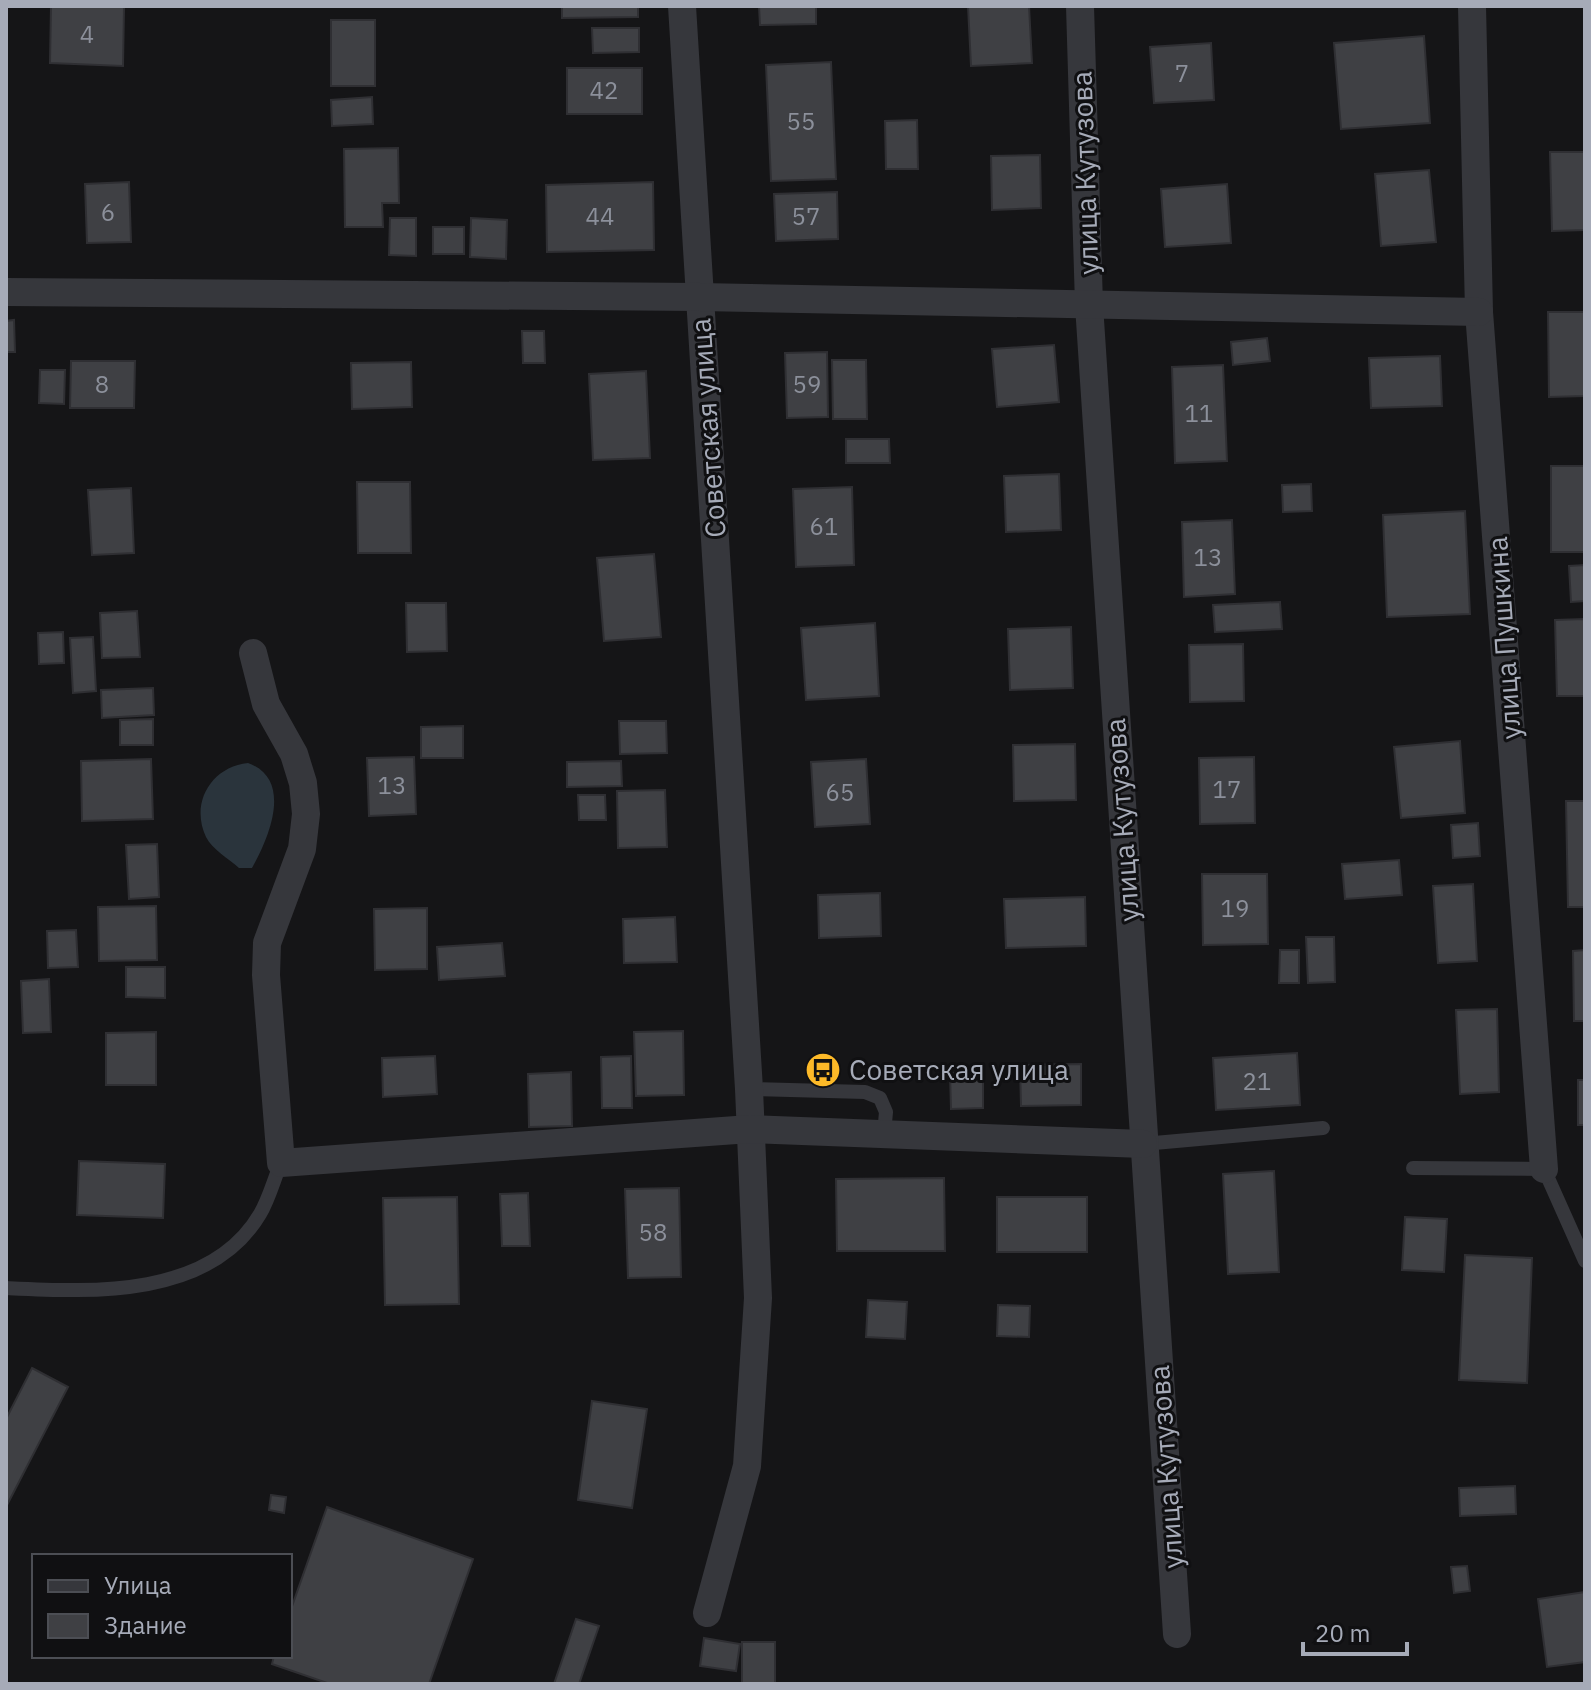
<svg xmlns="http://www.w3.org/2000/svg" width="1591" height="1690" font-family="'IBM Plex Sans',sans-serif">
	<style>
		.water { fill: #2a343c }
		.building { fill: #3f4044; stroke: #2f2f33; stroke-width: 2 }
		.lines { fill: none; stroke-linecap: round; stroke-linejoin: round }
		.lane { stroke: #36373c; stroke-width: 14 }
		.street { stroke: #36373c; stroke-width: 28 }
		.labels { text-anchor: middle; stroke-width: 6; stroke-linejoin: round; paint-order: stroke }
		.number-label { font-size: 24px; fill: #8c909b }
		.street-label { font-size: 28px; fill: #a6abb8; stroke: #101012 }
		.poi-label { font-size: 28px; fill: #a6abb8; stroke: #101012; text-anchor: start }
	</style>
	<rect width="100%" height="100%" fill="#151517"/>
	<!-- water -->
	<path class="water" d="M248,763C293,779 270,836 252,868H239C229,859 212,849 206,837C190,803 211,767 248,763Z"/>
	<!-- building -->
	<g class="building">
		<path d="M51,6L124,7L123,66L50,63Z"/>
		<path d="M562,6H638V17L562,18Z"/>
		<path d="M759,6H816V24L760,25Z"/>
		<path d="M968,6H1029L1032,63L971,66Z"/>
		<rect x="331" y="20" width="44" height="66"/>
		<path d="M592,28H639V52L593,53Z"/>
		<path d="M1424,36L1430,123L1341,129L1334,43Z"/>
		<path d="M1211,43L1214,100L1154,103L1150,47Z"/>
		<path d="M831,62L836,179L771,181L766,65Z"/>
		<rect x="567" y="68" width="75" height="46"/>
		<path d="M372,97L373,124L332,126L331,100Z"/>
		<path d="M917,120L918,169H886L885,121Z"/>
		<path d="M398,148L399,203H382L383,227H345L344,149Z"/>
		<path d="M1550,152H1585V230L1552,231Z"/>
		<path d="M1040,155L1041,208L992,210L991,156Z"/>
		<path d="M1429,170L1436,242L1381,246L1375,174Z"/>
		<path d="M129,182L131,242L87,243L85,184Z"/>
		<path d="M653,182L654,250L547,252L546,185Z"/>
		<path d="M1227,184L1231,243L1165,247L1161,189Z"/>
		<path d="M837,192L838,239L776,241L774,194Z"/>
		<path d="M390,218H416V256L389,255Z"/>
		<path d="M471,218L507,220L506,259L470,257Z"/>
		<rect x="433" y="227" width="31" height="27"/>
		<path d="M1548,312H1585V396L1549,397Z"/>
		<path d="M14,320L15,352H6V321Z"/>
		<path d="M522,331H544L545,363H523Z"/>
		<path d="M1267,338L1270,361L1233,365L1231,342Z"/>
		<path d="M1054,345L1059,402L997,407L992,349Z"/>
		<path d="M827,352L828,417L787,418L785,353Z"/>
		<path d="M1440,356L1442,406L1371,408L1369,358Z"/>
		<path d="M832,360H866L867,419H833Z"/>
		<path d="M71,361H135L134,408H70Z"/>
		<path d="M411,362L412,407L352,409L351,363Z"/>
		<path d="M1223,365L1227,461L1175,463L1172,367Z"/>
		<path d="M40,370H65L64,404L39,403Z"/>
		<path d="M646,371L650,458L593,460L589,374Z"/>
		<path d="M846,439H889L890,463H846Z"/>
		<rect x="1551" y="466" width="34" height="86"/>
		<path d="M1059,474L1061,530L1006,532L1004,476Z"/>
		<path d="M357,482H410L411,553H358Z"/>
		<path d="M1311,484L1312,511L1283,512L1282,485Z"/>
		<path d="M852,487L854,565L796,567L793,489Z"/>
		<path d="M131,488L134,553L92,555L88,490Z"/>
		<path d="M1465,511L1470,614L1387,617L1383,515Z"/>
		<path d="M1232,520L1235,594L1184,597L1182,522Z"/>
		<path d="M654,554L661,637L604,641L597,558Z"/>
		<path d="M1585,565V601L1571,602L1569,566Z"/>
		<path d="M1280,602L1282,629L1215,632L1213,605Z"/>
		<path d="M406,603H446L447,651L407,652Z"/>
		<path d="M137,611L140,657L102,658L100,613Z"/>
		<path d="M1585,619V696H1557L1555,620Z"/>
		<path d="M875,623L879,696L806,700L801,628Z"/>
		<path d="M1071,627L1073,688L1010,690L1008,629Z"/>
		<path d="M63,632L64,663L39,664L38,633Z"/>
		<path d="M93,637L96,691L73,693L70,638Z"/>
		<path d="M1243,644L1244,701L1190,702L1189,645Z"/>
		<path d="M153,688L154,715L102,718L101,690Z"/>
		<path d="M153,719V745H120V720Z"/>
		<path d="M619,721H666L667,753L620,754Z"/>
		<path d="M463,726V758H421V727Z"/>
		<path d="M1460,741L1465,813L1401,818L1394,747Z"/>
		<path d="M1075,744L1076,800L1014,801L1013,745Z"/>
		<path d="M414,757L416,814L369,816L367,758Z"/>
		<path d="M1254,757L1255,823L1200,824L1199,758Z"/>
		<path d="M151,759L153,819L82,821L81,761Z"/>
		<path d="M866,759L870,824L815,827L811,762Z"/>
		<path d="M621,761L622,786L567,787V762Z"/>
		<path d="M665,790L667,847L618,848L617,791Z"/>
		<path d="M578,795H605L606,820H579Z"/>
		<path d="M1566,801H1585V907H1568Z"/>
		<path d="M1478,823L1480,856L1453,858L1451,825Z"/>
		<path d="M157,844L159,897L129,899L126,845Z"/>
		<path d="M1399,860L1402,895L1345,899L1342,864Z"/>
		<path d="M1202,874H1267L1268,944L1203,945Z"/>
		<path d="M1473,884L1477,961L1438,963L1433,886Z"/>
		<path d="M880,893L881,936L819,938L818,895Z"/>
		<path d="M1085,897L1086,946L1006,948L1004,899Z"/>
		<path d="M156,906L157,960L99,961L98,907Z"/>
		<path d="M427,908V969L375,970L374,909Z"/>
		<path d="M675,917L677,962L624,963L623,919Z"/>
		<path d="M76,930L78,967L48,968L47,931Z"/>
		<path d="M1306,937H1334L1335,982L1308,983Z"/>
		<path d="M502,943L505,976L439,980L437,947Z"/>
		<path d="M1280,950H1299V983H1279Z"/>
		<path d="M1585,950V1021H1574L1573,951Z"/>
		<path d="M126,967H165V998L126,997Z"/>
		<path d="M49,979L51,1032L23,1033L21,981Z"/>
		<path d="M1497,1009L1499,1092L1460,1094L1456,1010Z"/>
		<path d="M683,1031L684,1095L636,1096L634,1032Z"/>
		<path d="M156,1032V1085H106V1033Z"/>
		<path d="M1297,1053L1300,1105L1216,1110L1213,1058Z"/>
		<path d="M435,1056L437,1094L383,1097L382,1058Z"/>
		<path d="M631,1056L632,1108H602L601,1057Z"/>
		<path d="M1081,1064V1105L1021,1106L1020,1065Z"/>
		<path d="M571,1072L572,1126L529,1127L528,1074Z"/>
		<path d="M983,1072V1108L951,1109L950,1073Z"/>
		<rect x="1578" y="1080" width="7" height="45"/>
		<path d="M79,1161L165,1164L163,1218L77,1215Z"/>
		<path d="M1274,1171L1279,1272L1228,1274L1223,1174Z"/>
		<path d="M944,1178L945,1251H837L836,1179Z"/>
		<path d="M679,1188L681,1277L628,1278L625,1189Z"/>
		<path d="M528,1193L530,1246H502L500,1194Z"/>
		<path d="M457,1197L459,1304L385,1305L383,1198Z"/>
		<rect x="997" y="1197" width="90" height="55"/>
		<path d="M1405,1217L1447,1219L1444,1272L1402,1270Z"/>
		<path d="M1465,1255L1532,1258L1527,1383L1459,1380Z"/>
		<path d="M868,1300L907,1302L905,1339L866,1337Z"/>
		<path d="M998,1305L1030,1306L1029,1337L997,1336Z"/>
		<path d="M32,1368L68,1387L6,1507V1419Z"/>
		<path d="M592,1401L647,1409L632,1508L578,1500Z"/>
		<path d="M1515,1486L1516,1514L1460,1516L1459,1488Z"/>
		<path d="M271,1495L286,1497L284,1513L269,1510Z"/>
		<path d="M327,1507L473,1559L429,1684H330L272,1664L274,1656H290V1612Z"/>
		<path d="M1467,1566L1470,1591L1454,1593L1451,1567Z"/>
		<path d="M1585,1592V1662L1547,1667L1538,1599Z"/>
		<path d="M576,1619L599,1626L579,1684H554Z"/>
		<path d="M704,1638L740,1644L736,1671L700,1666Z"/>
		<rect x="742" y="1642" width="33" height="42"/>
	</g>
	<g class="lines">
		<!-- lane -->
		<g class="lane">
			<path d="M749,1089L865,1092L880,1098L886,1112L884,1134"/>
			<path d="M1143,1144L1323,1128"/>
			<path d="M1413,1168L1544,1169L1585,1261"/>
			<path d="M6,1288C90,1292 210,1299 260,1214C269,1199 274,1179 281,1163"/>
		</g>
		<!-- street -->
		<g class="street">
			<path d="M682,6L749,1089L758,1298L747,1466L707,1613"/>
			<path d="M1080,6L1089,305L1177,1634"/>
			<path d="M1472,6L1479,312L1544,1169"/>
			<path d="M6,292L700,297L1479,312"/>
			<path d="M253,653L266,704L294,754L303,783L306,814L302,849L267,943L266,975L281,1163L750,1129L1143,1144"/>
		</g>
	</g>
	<!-- icons -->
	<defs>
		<symbol id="bus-disc" viewBox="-11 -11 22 22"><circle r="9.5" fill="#fcb928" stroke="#101012"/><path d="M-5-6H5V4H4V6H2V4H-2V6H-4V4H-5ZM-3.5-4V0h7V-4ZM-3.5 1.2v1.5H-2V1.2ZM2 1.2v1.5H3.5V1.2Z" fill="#111"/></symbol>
	</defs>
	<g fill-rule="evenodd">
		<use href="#bus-disc" x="803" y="1050" width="40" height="40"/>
	</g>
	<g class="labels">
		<!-- number labels -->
		<g class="number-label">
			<text x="87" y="43">4</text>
			<text x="1182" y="82">7</text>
			<text x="604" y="99">42</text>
			<text x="801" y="130">55</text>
			<text x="108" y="221">6</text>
			<text x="600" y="225">44</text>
			<text x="806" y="225">57</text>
			<text x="102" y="393">8</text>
			<text x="807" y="393">59</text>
			<text x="1199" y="422">11</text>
			<text x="824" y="535">61</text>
			<text x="1208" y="566">13</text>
			<text x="392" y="794">13</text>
			<text x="1227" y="798">17</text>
			<text x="840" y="801">65</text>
			<text x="1235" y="917">19</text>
			<text x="1257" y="1090">21</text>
			<text x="653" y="1241">58</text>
		</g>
		<!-- street labels -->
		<g class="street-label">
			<text transform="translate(1085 173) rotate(-92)" y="10">улица Кутузова</text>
			<text transform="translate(708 428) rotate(-94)" y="10">Советская улица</text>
			<text transform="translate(1504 638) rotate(-94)" y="10">улица Пушкина</text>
			<text transform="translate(1122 820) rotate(-94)" y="10">улица Кутузова</text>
			<text transform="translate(1166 1467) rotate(-94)" y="10">улица Кутузова</text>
		</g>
		<!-- poi labels -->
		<g class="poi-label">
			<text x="849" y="1080">Советская улица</text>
		</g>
	</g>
	<!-- border -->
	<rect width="1591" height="1690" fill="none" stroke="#a6abb8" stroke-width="16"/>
	<!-- legend -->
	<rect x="32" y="1554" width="260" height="104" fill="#101012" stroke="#4c4e54" stroke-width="2"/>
	<rect x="48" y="1580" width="40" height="12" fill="#36373c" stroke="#4c4e54" stroke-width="2"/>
	<text x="104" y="1594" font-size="24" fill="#a6abb8">Улица</text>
	<rect x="48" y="1614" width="40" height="24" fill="#3f4044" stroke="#4c4e54" stroke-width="2"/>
	<text x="104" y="1634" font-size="24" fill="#a6abb8">Здание</text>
	<!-- scale -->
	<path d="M1303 1642v12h104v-12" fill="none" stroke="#a6abb8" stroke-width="4"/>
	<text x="1315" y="1642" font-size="24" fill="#a6abb8" stroke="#101012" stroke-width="6" paint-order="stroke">20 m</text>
</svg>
